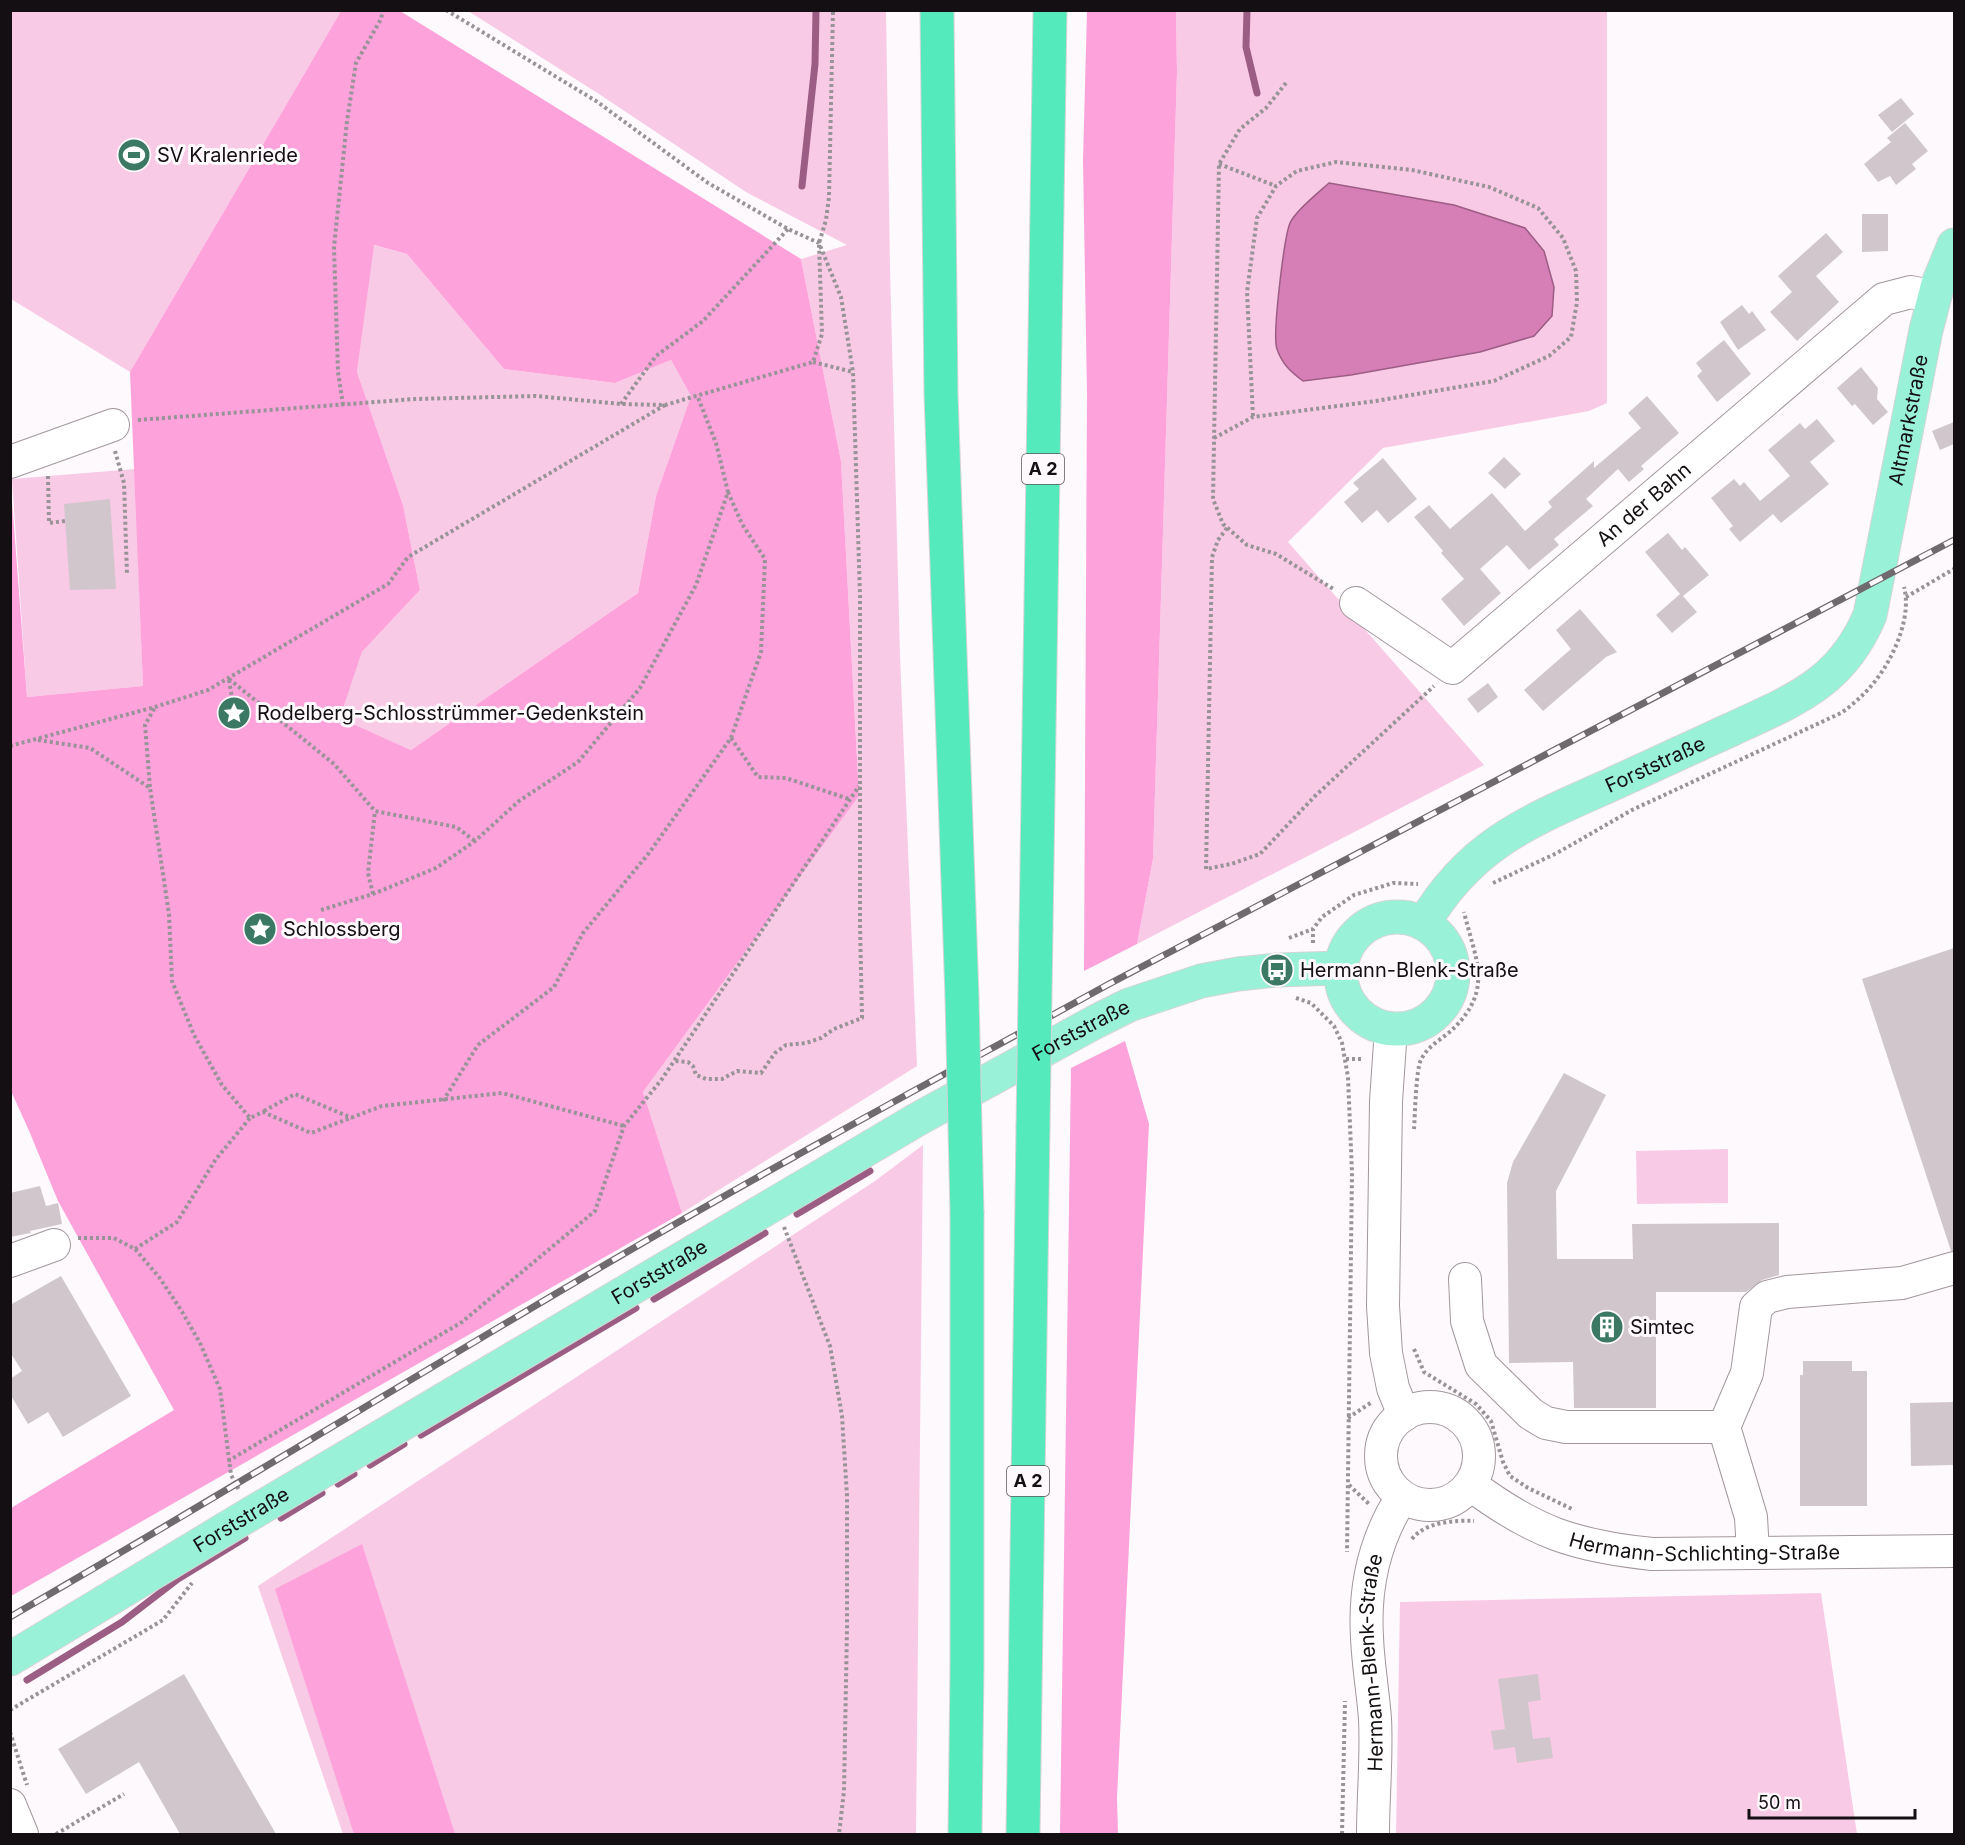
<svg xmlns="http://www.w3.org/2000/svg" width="1965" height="1845" font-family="Inter,sans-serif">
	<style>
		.green { fill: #f9cae6 }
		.forest { fill: #fea2db; fill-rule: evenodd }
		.water { fill: #d67eb6; stroke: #9c5d85; stroke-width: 1.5 }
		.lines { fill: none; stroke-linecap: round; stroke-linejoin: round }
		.stream { stroke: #9c5d85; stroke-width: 7 }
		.building { fill: #d2c6cd }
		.minor-casing { stroke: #a3979e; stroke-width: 34 }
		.major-casing { stroke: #d5d4d4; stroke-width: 35 }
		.highway-casing { stroke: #d5d4d4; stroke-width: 35 }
		.path { stroke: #979396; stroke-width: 4; stroke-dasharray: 3 3; stroke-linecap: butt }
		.minor { stroke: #fff; stroke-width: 32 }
		.major { stroke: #99f2d7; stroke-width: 33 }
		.highway { stroke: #55eabc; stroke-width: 33 }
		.rail-casing { stroke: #6f6a6d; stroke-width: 7 }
		.rail { stroke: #fef9fc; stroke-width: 4.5; stroke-dasharray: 14; stroke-linecap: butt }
		.highway-bridge-casing { stroke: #d5d4d4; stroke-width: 35; stroke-linecap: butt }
		.highway-bridge { stroke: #55eabc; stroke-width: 33 }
		.labels { text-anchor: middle; stroke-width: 6; stroke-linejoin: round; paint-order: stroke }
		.shield { fill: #fef9fc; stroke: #5a5558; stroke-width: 1.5 }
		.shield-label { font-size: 18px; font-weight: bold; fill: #130f12 }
		.poi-label { font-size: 20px; fill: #130f12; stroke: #fef9fc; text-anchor: start }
		.street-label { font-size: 20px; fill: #130f12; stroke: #fef9fc }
	</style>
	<rect width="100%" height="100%" fill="#fef9fc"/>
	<!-- green -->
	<g class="green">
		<path d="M10,11H341L130,372L11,299Z"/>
		<path d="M468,11H886L890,268L900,656L917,1066L682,1213L643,1092L859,796L841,461L801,259L847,245L746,192L599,94Z"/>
		<path d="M1176,11H1607V403L1589,411L1383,448L1288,542L1484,765L1137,944L1153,859L1177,72Z"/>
		<path d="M373,245L407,254L504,369L615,383L671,360L691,396L656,496L638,593L411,750L340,718L362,652L420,590L403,505L357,372Z"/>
		<path d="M135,469L143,686L27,697L12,479Z"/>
		<path d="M923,1145L916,1834H343L258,1586L875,1181Z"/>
		<path d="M1728,1149V1203L1637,1204L1636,1151Z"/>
		<path d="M1821,1593L1857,1834H1396L1400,1602Z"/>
	</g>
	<!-- forest -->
	<g class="forest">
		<path d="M341,11H400L801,259L841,461L859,796L643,1092L682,1213L11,1596V1508L174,1410L58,1201L30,1133L11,1091L10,475L27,697L143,686L130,372ZM374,245L407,254L504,369L615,383L671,360L691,396L656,496L638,593L411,750L340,718L362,652L420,590L403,505L357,372Z"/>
		<path d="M1087,11H1176L1177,72L1153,859L1137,944L1084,971L1087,394L1083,160Z"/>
		<path d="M1125,1041L1149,1124L1117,1798L1118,1834H1060L1071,1068Z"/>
		<path d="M362,1544L455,1834H354L275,1589Z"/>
	</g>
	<!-- water -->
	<path class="water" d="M1329,183L1454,205L1525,228L1544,251L1554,287L1552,316L1534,336L1480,352L1351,375L1303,381C1291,372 1282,364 1277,349C1272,336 1284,238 1290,223C1296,210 1318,193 1329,183Z"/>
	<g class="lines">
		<!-- stream -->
		<g class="stream">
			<path d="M1247,10L1246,47L1257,93"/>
			<path d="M802,186L815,64L816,10"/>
			<path d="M797,1214L870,1171"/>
			<path d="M654,1299L765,1233"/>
			<path d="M421,1435L636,1308"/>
			<path d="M370,1465L404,1444"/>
			<path d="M338,1484L354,1474"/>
			<path d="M281,1518L322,1493"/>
			<path d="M27,1680L122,1622L178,1579L245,1538"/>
		</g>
	</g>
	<!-- building -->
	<g class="building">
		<path d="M1901,98L1914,114L1892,132L1878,115Z"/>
		<path d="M1905,123L1928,151L1912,164L1916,169L1896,185L1890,176L1878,182L1864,164L1891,142L1887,138Z"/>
		<path d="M1862,214H1888V251L1862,252Z"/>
		<path d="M1826,233L1843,252L1816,276L1839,302L1797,341L1770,312L1792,292L1778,276Z"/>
		<path d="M1742,305L1749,314L1752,311L1766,330L1738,350L1720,322Z"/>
		<path d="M1724,340L1751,374L1717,402L1697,376L1702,371L1696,363Z"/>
		<path d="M1861,367L1878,388L1877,399L1888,412L1873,425L1855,404L1852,406L1837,388Z"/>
		<path d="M1647,396L1679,433L1641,466L1644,469L1629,482L1618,469L1586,499L1593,506L1554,539L1559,545L1529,570L1507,545L1480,569L1501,593L1464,626L1441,599L1464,579L1441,553L1443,551L1414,517L1429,505L1450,529L1492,493L1525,531L1552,507L1548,502L1594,461V468L1641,428L1628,413Z"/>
		<path d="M1817,419L1835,441L1810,462L1829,484L1781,523L1773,514L1740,542L1729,529L1733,526L1711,498L1734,479L1740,486L1744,482L1760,501L1790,476L1768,450L1800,423L1805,429Z"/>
		<path d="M1954,422V444L1940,450L1932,431Z"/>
		<path d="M1504,457L1521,474L1505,489L1488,473Z"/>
		<path d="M1383,458L1417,499L1388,523L1377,510L1362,523L1344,502L1359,489L1353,483Z"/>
		<path d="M110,499L116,589L70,590L64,504Z"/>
		<path d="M1668,533L1682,550L1685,547L1709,575L1683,596L1697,612L1672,633L1656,615L1680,594L1645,552Z"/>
		<path d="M1580,609L1617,652L1606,657L1543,711L1524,690L1571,649L1556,630Z"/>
		<path d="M1488,683L1498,697L1478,713L1467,699Z"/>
		<path d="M1954,948V1251H1951L1862,979Z"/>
		<path d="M1564,1073L1606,1095L1556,1191L1557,1259H1633L1632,1224L1779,1223V1275L1762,1280L1746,1292H1656V1408H1574L1573,1362L1509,1363L1507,1183L1513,1162Z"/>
		<path d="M40,1186L46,1206L58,1203L62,1224L30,1231L31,1233L10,1237V1193Z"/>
		<path d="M61,1276L131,1396L63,1437L48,1412L28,1424L10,1394V1379L22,1371L10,1352V1305Z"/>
		<path d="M1803,1361H1852V1371H1867V1506H1800V1375H1803Z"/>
		<path d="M1954,1402V1465L1911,1466L1910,1403Z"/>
		<path d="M184,1674L276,1834H180L139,1762L86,1794L58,1749Z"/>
		<path d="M1538,1674L1541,1700L1528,1702L1533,1739L1550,1737L1553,1758L1517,1763L1515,1747L1494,1750L1491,1731L1505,1729L1498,1679Z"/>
	</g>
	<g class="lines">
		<defs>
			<g id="minor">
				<path d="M10,462L113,425"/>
				<path id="s1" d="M1356,603L1452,668L1884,299L1911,292L1934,297"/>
				<path d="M1391,1029L1386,1101L1383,1306L1386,1353L1393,1388L1404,1415"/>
				<path d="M10,1261L54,1245"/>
				<path d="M1465,1279L1467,1321L1481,1365L1531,1414L1546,1423L1566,1427H1724L1751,1517L1753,1553"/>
				<circle cx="1430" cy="1456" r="49"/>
				<path d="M1724,1427L1747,1373L1756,1307L1767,1297L1787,1292L1902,1283L1954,1268"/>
				<path id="s2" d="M1471,1485C1534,1532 1574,1546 1652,1554L1954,1551"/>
				<path d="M10,1805L22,1834"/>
				<path id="s3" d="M1373,1834C1373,1796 1377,1757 1375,1719C1373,1692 1368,1664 1367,1637C1364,1587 1375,1539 1402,1497"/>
			</g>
			<g id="major">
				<circle cx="1397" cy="973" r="56"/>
				<path id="s4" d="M1424,923C1470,845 1527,822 1606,787C1648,768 1689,749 1730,730C1794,700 1841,684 1870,615L1926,330L1938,284L1954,245"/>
				<path id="s5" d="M10,1659L252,1513L918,1119L1095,1022L1129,1005L1201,981L1238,974L1277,970L1340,968"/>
			</g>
			<g id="highway">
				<path d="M937,10L941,394L962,997"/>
				<path d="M1036,928L1050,10"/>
				<path d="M965,1834L967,1665V1214"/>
				<path d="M1023,1834L1033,1127"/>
			</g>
		</defs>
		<!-- minor casing -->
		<use href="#minor" class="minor-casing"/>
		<!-- major casing -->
		<use href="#major" class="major-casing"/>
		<!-- highway casing -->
		<use href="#highway" class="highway-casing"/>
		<!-- path -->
		<g class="path">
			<path d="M446,10L596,101L708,183L788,229L819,243L841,297L853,372L860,596V925L862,1018L834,1029L821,1038L806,1043L786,1045L775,1053L761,1073L737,1071L722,1079H706L696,1075L693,1066L688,1062L675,1061"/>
			<path d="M1286,83L1266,108L1240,129L1219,164L1213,499L1223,524L1247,545L1276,554L1335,590"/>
			<path d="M1219,164L1276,186"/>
			<path d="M813,362L853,372"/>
			<path d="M621,404L656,356L703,321L788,229"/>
			<path d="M343,405L338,372L334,247L347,121L356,63L381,19L383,10"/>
			<path d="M138,420L415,399L536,396L621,404L665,405L813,362L822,334L819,243L826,220L829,197L833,10"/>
			<path d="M1214,438L1253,417L1376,401L1494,381L1549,356L1571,337L1577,302L1576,271L1563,238L1538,208L1489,187L1412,170L1336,162L1297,171L1276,186L1257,218L1247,292L1253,417"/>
			<path d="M115,451L124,483L127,575"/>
			<path d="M48,476L49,523L65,521"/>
			<path d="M1227,528L1218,540L1212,557L1206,869L1231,864L1260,854L1315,796L1434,686"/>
			<path d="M1906,597L1954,569"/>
			<path d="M229,679L334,764L375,811L456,827L475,841"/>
			<path d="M229,680L234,710"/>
			<path d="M731,738L758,777L786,778L849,799"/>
			<path d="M38,740L90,748L150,788L169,914L172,981L194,1035L222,1085L250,1118L263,1112L311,1133L382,1106L502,1093L624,1126"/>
			<path d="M10,746L155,707L208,690L388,584L408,557L665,405"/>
			<path d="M150,787L145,725L155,707"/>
			<path d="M1493,883L1557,853L1632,810L1841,713C1854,704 1866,693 1876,680C1894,657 1912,616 1904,587"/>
			<path d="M373,894L368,873L375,811"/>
			<path d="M321,910L373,894L436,868L475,841L519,801L578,762L640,688L696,585L728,492L716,443L697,395"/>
			<path d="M1289,938L1313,929"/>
			<path d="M1313,943V929L1322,917L1354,895L1393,883L1418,884"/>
			<path d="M1296,998L1311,1003L1334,1026L1342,1043L1348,1077L1352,1173L1347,1552"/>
			<path d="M1346,1059H1363"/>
			<path d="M443,1101L478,1045L554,987L583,933L649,853L731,738L761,652L765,559L742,524L728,492"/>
			<path d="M264,1111L295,1094L352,1118"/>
			<path d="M1414,1129C1415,1116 1416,1068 1421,1060C1427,1046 1444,1038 1454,1028C1494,988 1475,959 1464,912"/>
			<path d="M784,1227L830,1346L842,1416L847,1496V1627L844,1791L839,1834"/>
			<path d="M78,1238H114L135,1249L159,1277L181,1310L200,1343L220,1389L231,1475L239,1490"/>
			<path d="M135,1249L177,1222L216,1159L250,1118"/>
			<path d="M1414,1349L1424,1372L1476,1404L1491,1421L1503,1462L1510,1476L1528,1488L1572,1509"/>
			<path d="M1348,1418L1372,1402"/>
			<path d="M228,1461L462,1322L595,1211L624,1126L662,1079L859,786"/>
			<path d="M1349,1485L1369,1504"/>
			<path d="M1412,1539C1425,1522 1454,1520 1474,1521"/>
			<path d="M10,1710L163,1620L192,1583"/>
			<path d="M10,1732L27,1785"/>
			<path d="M56,1834L124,1794"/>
			<path d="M1342,1834L1345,1701"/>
		</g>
		<!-- minor -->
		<use href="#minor" class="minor"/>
		<!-- major -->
		<use href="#major" class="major"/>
		<!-- highway -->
		<use href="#highway" class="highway"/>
		<defs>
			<path id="rail" d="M10,1617C211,1501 408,1380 608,1263C773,1166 942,1076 1109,984L1954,540"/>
		</defs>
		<!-- rail casing -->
		<use href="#rail" class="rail-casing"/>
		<!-- rail -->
		<use href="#rail" class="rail"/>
		<defs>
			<g id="highway-bridge">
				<path d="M962,997L967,1214"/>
				<path d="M1033,1127L1036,928"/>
			</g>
		</defs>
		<!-- highway-bridge casing -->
		<use href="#highway-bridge" class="highway-bridge-casing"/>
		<!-- highway-bridge -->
		<use href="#highway-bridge" class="highway-bridge"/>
	</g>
	<!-- icons -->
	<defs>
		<symbol id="stadium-disc" viewBox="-11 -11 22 22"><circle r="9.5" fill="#3c7964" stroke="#fef9fc"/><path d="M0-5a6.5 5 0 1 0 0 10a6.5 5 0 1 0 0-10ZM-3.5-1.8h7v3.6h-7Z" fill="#fff"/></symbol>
		<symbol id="sight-disc" viewBox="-11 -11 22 22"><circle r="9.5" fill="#3c7964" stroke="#fef9fc"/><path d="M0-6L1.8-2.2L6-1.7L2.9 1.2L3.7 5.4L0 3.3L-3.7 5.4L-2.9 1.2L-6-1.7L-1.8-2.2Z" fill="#fff"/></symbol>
		<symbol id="bus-disc" viewBox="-11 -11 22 22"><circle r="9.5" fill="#3c7964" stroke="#fef9fc"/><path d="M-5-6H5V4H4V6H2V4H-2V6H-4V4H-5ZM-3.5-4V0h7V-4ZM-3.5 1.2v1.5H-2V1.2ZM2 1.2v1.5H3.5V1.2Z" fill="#fff"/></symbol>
		<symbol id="building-disc" viewBox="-11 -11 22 22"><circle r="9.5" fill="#3c7964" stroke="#fef9fc"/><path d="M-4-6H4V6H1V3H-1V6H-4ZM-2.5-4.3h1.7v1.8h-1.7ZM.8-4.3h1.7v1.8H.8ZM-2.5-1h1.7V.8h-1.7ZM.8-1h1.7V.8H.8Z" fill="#fff"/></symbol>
	</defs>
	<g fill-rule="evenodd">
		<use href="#stadium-disc" x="115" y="136" width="38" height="38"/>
		<use href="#sight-disc" x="215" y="694" width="38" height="38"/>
		<use href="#sight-disc" x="241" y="910" width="38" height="38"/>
		<use href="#bus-disc" x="1258" y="951" width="38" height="38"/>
		<use href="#building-disc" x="1588" y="1308" width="38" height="38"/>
	</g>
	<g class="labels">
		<!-- shield labels -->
		<g class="shield">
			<rect x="1022" y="454" width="42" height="30" rx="4.5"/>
			<rect x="1007" y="1466" width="42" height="30" rx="4.5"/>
		</g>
		<g class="shield-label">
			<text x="1043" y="475">A 2</text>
			<text x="1028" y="1487">A 2</text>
		</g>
		<!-- poi labels -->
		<g class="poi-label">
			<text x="157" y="162">SV Kralenriede</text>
			<text x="257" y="720">Rodelberg-Schlosstrümmer-Gedenkstein</text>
			<text x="283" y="936">Schlossberg</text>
			<text x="1300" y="977">Hermann-Blenk-Straße</text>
			<text x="1630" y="1334">Simtec</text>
		</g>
		<!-- street labels -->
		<g class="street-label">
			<text dy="7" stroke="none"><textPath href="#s4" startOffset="754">Altmarkstraße</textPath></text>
			<text dy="7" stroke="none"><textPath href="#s1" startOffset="368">An der Bahn</textPath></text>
			<text dy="7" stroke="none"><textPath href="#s4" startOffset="286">Forststraße</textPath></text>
			<text dy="7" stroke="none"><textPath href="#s5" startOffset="1242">Forststraße</textPath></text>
			<text dy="7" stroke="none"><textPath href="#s5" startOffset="756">Forststraße</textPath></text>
			<text dy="7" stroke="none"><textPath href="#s5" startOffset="270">Forststraße</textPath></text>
			<text dy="7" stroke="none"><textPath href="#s2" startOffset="249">Hermann-Schlichting-Straße</textPath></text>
			<text dy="7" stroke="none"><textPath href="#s3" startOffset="172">Hermann-Blenk-Straße</textPath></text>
		</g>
	</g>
	<!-- border -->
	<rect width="1965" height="1845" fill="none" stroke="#130f12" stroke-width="24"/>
	<!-- scale -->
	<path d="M1749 1809v9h166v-9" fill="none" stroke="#130f12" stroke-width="3"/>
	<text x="1758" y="1809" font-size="18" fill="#130f12" stroke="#fef9fc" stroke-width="4.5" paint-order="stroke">50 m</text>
</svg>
